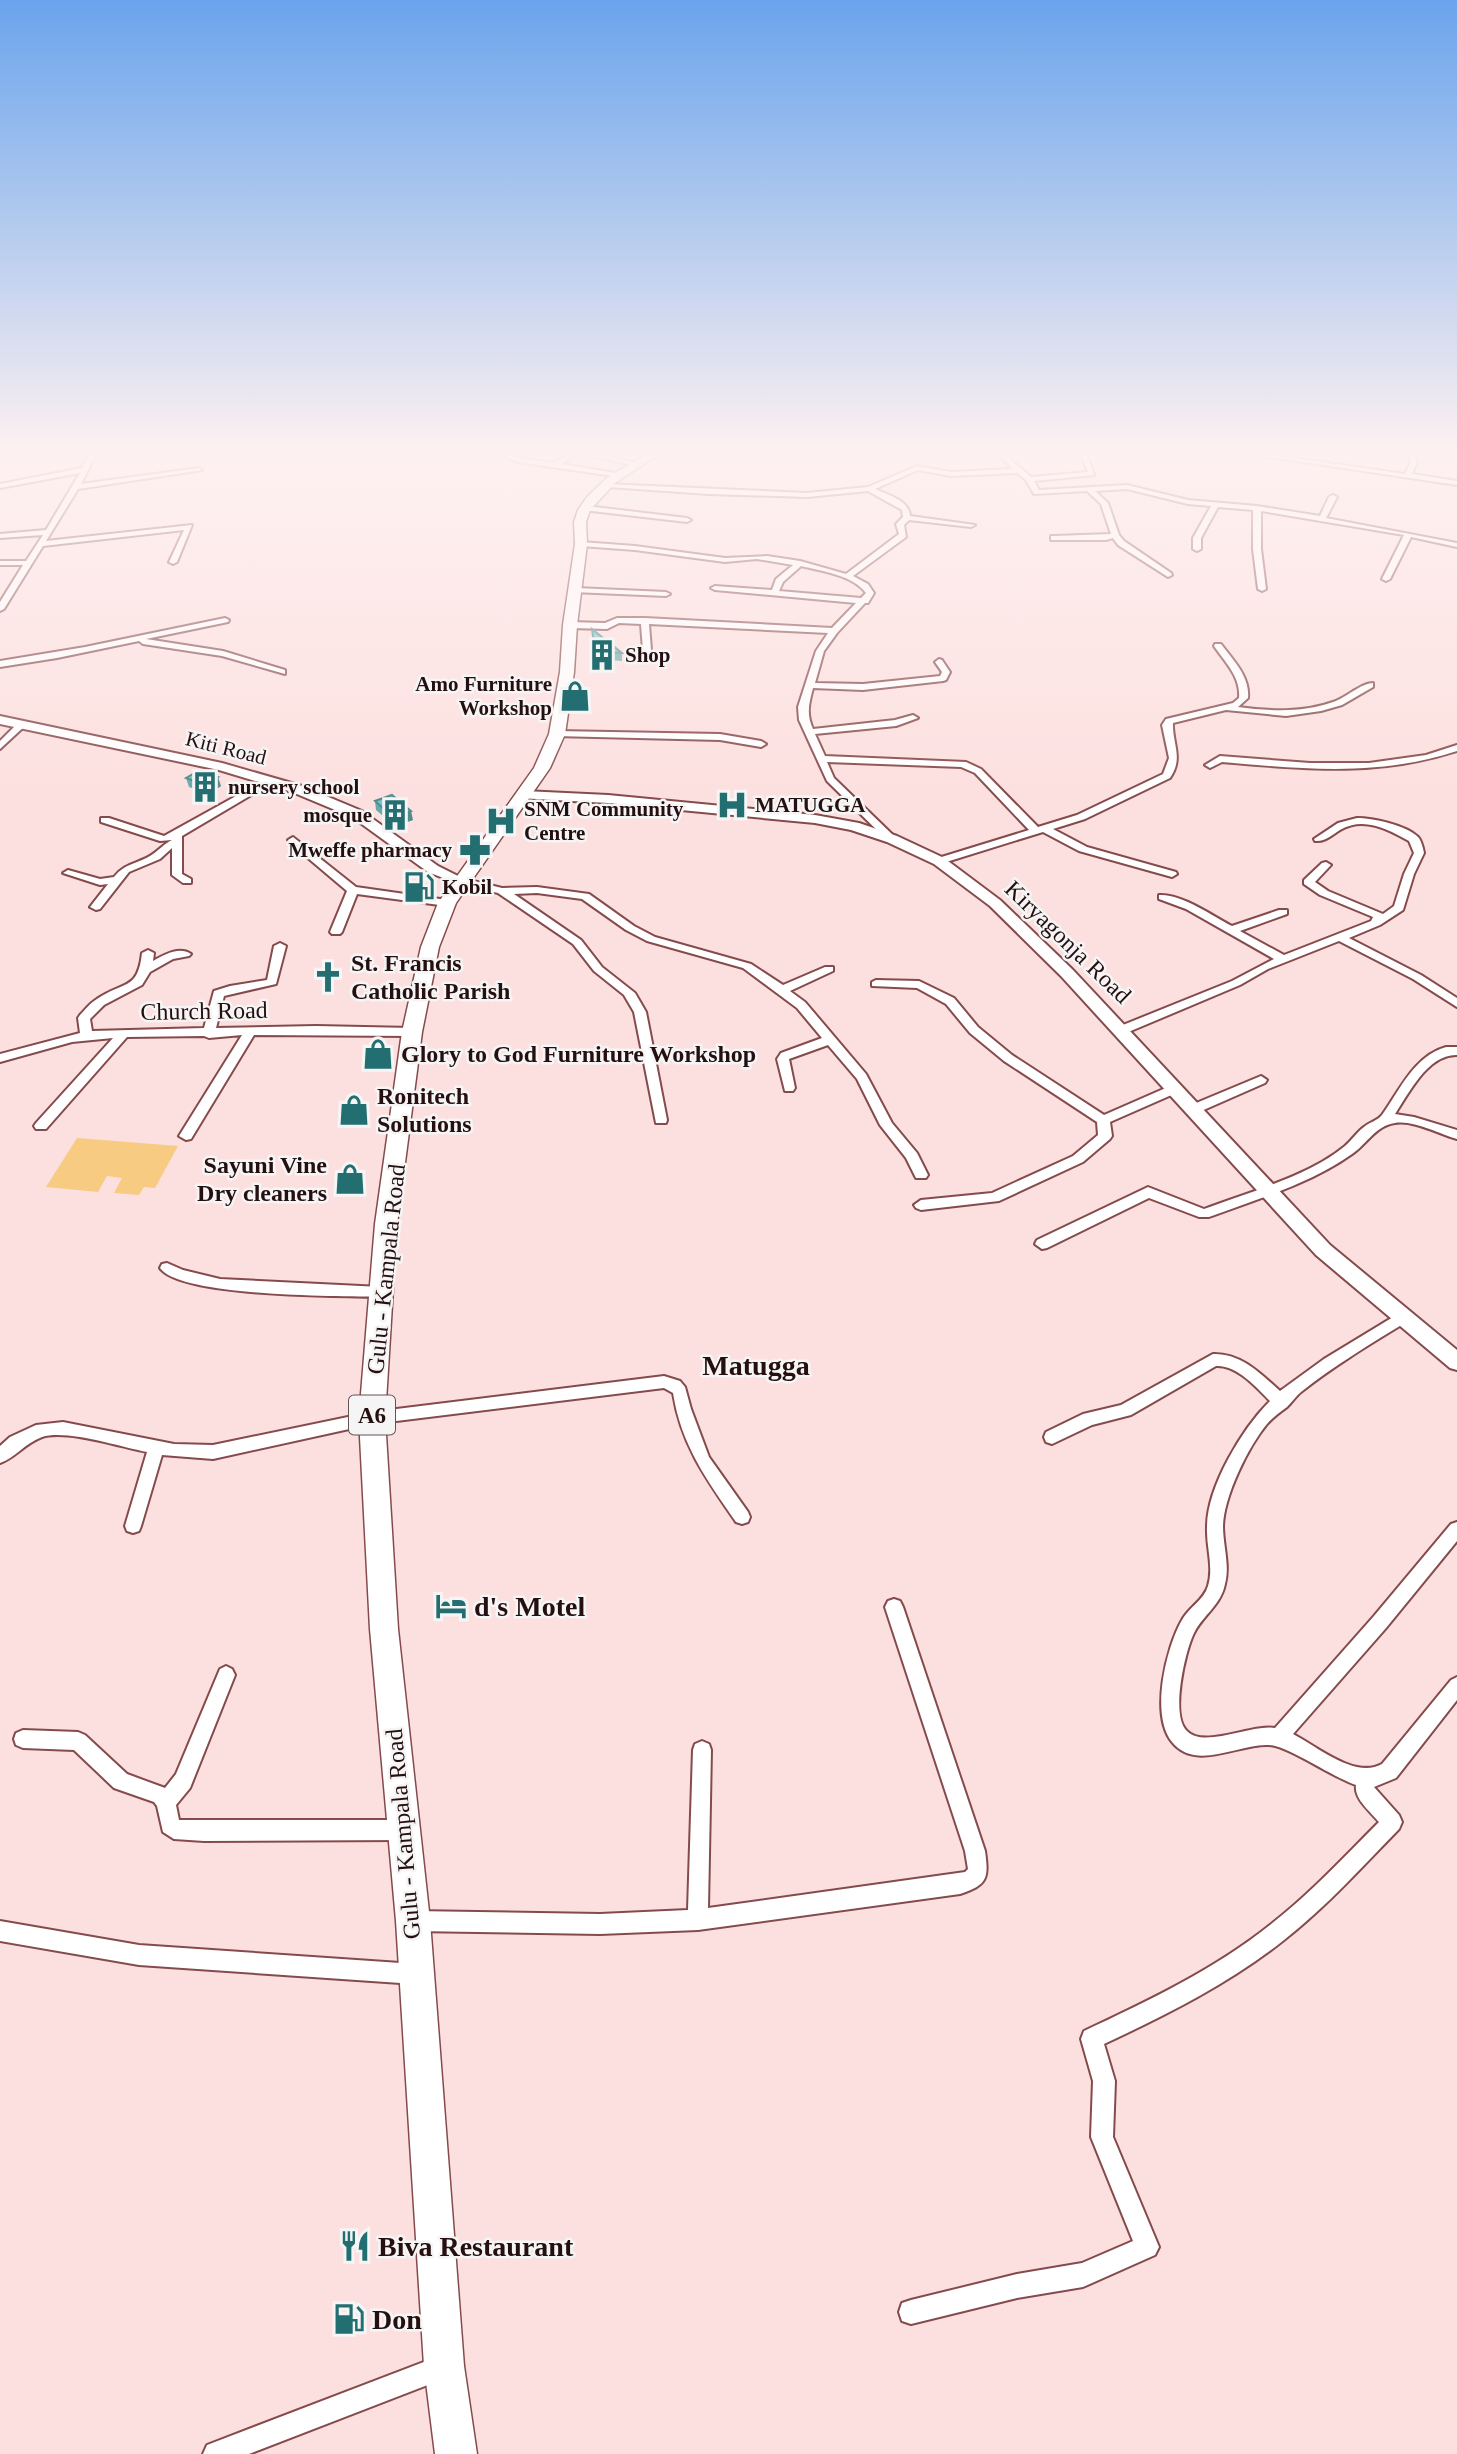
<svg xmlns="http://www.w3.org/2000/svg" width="1457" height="2454" font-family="Georgia,serif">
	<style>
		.green { fill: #f7cb82 }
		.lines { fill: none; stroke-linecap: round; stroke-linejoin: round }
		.street-casing { stroke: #854b4c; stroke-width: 4 }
		.secondary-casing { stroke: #854b4c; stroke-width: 4 }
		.primary-casing { stroke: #854b4c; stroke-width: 3 }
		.street { fill: #fff; fill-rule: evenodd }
		.secondary { fill: #fff; fill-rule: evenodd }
		.primary { fill: #fff; fill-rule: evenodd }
		.wall { fill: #65aaae }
		.shaded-wall { fill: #538b8d }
		.building { fill: #76c6ca; stroke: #538b8d; stroke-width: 2 }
		.labels { text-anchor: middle; stroke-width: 5; stroke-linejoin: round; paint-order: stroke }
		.far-poi-label { font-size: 21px; font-weight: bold; fill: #260f10; stroke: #f5f5f5; text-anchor: start }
		.far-street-label { font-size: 21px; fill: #260f10; stroke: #f5f5f5 }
		.shield { fill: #f5f5f5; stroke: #645455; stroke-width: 2 }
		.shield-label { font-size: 23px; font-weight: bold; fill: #260f10 }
		.street-label { font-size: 24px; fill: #260f10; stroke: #f5f5f5 }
		.poi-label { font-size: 24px; font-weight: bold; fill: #260f10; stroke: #f5f5f5; text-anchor: start }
		.quarter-label { font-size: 28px; font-weight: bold; fill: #260f10; stroke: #f5f5f5 }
		.near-poi-label { font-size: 28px; font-weight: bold; fill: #260f10; stroke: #f5f5f5; text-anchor: start }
	</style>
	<rect width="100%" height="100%" fill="#fce0df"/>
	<!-- green -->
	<path class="green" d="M77,1138L178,1146L155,1188L144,1187L139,1195L114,1193L122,1178L107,1176L98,1192L46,1187Z"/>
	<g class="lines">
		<defs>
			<g id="street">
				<path d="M91,452H97L81,484L199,468L202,470L78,489L46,541L192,525L177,562L173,564L169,562L184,530L43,546L4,609L0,611V602L23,565H0V561H26L43,535L0,538V534L46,530L80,473L0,488V484L82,468Z"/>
				<path d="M493,452H501L519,458L554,463L571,452H588L641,464L638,466L578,453L561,464L622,474L620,477L518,462Z"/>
				<path d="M996,452H1002L1031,477L1088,472L1080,452H1086L1094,475L1034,481L1039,490L1127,485L1188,500L1257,506L1320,516L1329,497L1333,495L1337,497L1326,518L1457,543V547L1411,537L1390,579L1386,581L1382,579L1404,535L1261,511V549L1266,589L1262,591L1258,589L1253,549V510L1218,507L1201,538V549L1197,551L1193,549V538L1211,506L1188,504L1127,489L1095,491L1108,503L1119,535L1124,541L1171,573L1172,575L1168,577L1118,545L1113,538L1106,540H1051V536H1054L1111,534L1101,504L1087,491L1034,494L1026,480L1017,473L951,476L918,470L875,489C888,495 909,500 910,516L975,525L971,527L909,520L904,525L906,537L853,576L868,584L874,593L868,603H865L837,633L824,651L815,683L863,684L940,676L942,672L935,662L939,659L942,660L950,672L946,680L943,681L863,690L813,688C809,703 806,714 813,729L895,720L913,715L918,718L896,726L815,734L825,756L966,762L981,769L1038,827L1077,815L1163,774L1169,758L1162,725L1166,719L1233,703L1239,698C1241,677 1225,662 1214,646L1215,644H1221C1234,661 1250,677 1248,698L1238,707C1269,711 1303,713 1333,702C1346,698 1361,683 1373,683V687L1342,705L1321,711L1286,716L1226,710L1173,723C1172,743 1184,758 1170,778L1085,819L1053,829L1087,847L1176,872L1177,874L1172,877L1079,851L1043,832L943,863H935V859L1029,830L975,773L961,767L827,762L834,778L897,839L892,842L888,841L827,781L799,720L798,707L816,651L828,633L649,624L651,650L647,653L643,650L641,624L619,623L607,629L570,628L566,625L570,622L605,623L617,618H645L832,628L856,603L715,590L711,588L715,586L772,590L776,579L793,565L757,559L725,562L635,550L581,546L577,544L581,542L635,546L725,558L767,556L800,561L846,574L899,534L896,524L903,517L902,510L868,491L807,497L709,494L608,487L606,484L807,493L868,487L917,466L951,472L1013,469ZM801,566C821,571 853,575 866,593L861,598L779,591L783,582Z"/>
				<path d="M1236,452H1250L1405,474L1410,464V452H1416V464L1412,474L1457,481V485Z"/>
				<path d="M586,506L687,518L691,520L687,522L583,510V506Z"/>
				<path d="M576,588L666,592L670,594L666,596L573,592L572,590Z"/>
				<path d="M225,618L229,620L228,622L146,639L223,651L285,670V674L222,656L143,644L139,641L57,658L0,667V661L85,647Z"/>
				<path d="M19,722L27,724L0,749V741Z"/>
				<path d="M557,731L720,734L761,741L766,744L761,747L720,740L554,736V732Z"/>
				<path d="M1457,745V751C1377,777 1304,769 1222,762L1210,768L1205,765L1220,756L1310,763H1369L1426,755Z"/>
				<path d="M267,779L275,781L182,836V874L191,879V883H183L172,875V848L160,859L129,872L100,909L96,910L90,907L108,884L100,885L63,873L68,870L100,879L114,877C126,862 139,864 153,854C160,849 164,844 172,840L160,841L101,822V818H109L164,836Z"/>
				<path d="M1357,818C1372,818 1406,825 1418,837C1421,840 1423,848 1424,853L1414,874L1403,910L1380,925L1349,938L1421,975L1457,998V1007L1413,979L1339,941L1268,969L1240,985L1126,1033H1118L1116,1030L1118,1027L1232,981L1274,959L1186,909L1159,899V895C1180,893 1213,916 1232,926L1279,910H1287V914L1240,931L1284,955L1371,921L1373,917L1320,895L1304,884V880L1322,863L1326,862L1331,865L1315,882L1328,891L1383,914L1394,906L1404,874L1414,853L1409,841C1388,829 1363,816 1340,830C1332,835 1325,842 1315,841L1314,839L1338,823Z"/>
				<path d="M293,837L356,887L447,900L452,903L447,906L357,894L342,932L340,934H332L330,932L347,891L289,842L288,840Z"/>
				<path d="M461,878L502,888L537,887L589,894L634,926L655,937L751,964L783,985L825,967H833V971L790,991L805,1002L866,1074L892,1123L917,1153L928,1175L926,1178H916L906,1158L880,1125L857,1079L828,1045L789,1059L795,1088L793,1091H785L777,1059L781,1053L822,1038L797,1008L743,968L647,941L626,930L582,899L537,893L514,894L581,940L602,967L635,993L646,1012L667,1120L666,1123H656L634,1012L624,995L594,971L573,944L498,893L457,883V879Z"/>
				<path d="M280,943L286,946L276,984L224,996L216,1028L316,1026L412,1028L418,1032L412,1036L254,1035L191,1139L186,1140L179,1136L242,1035L209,1038L204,1036L127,1037L46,1129H36L34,1126L36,1123L113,1038L72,1042L0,1062V1054L80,1033L78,1018L80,1015C85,1010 90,1003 97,999C123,981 138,991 142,953L148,950L154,953L153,961C164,955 179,946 191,954L189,956L173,959L150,972L142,985L104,1005L90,1019L92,1031L204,1028L214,991L230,986L267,980L274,946Z"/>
				<path d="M876,980L919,981L954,998L978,1027L1012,1055L1104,1115L1168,1087L1172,1086L1178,1090L1176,1093L1110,1122L1112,1136L1110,1139L1083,1162L999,1201L921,1210L916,1208L914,1205L921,1200L992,1193L1073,1156L1098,1135L1097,1122L1004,1061L970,1033L946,1004L917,988L872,986V982Z"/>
				<path d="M1446,1047H1457V1055C1428,1054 1409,1093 1395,1114L1414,1117L1457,1130V1139C1439,1134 1414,1120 1395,1123C1375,1126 1367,1144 1352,1154C1310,1184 1257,1199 1209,1217H1199L1149,1198L1047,1248L1042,1249L1035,1244L1037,1240L1148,1187L1204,1209C1249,1192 1309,1176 1345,1146C1352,1140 1357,1132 1364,1127C1370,1122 1377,1121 1382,1115C1400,1090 1414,1056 1446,1047Z"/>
				<path d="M1261,1076L1267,1080L1265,1083L1199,1112H1189L1188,1109L1189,1106Z"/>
				<path d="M167,1263L183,1270L220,1279L381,1287L386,1288L388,1292L386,1296L381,1297C341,1296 180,1297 160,1268L162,1264Z"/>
				<path d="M1403,1311L1408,1313L1410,1317L1408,1321C1372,1343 1335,1365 1301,1392C1296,1396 1292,1402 1287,1407C1280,1412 1273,1417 1267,1424C1248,1447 1224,1496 1223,1526C1223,1546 1230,1565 1225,1584C1221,1605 1203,1615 1194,1633C1185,1651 1170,1716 1187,1731C1204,1749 1251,1724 1275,1728L1374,1616L1451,1524L1457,1522V1541L1386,1628L1293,1734C1318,1747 1355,1779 1382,1764L1451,1680L1457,1677V1700L1396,1778L1374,1787L1399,1815L1402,1822L1399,1829C1362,1867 1326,1907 1284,1940C1230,1983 1166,2015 1104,2044L1115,2081L1113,2137L1159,2247L1155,2255L1083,2287L1017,2298L911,2324L902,2321L899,2312L902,2303L911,2300L1017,2274L1082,2263L1133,2241L1091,2137L1093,2081L1081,2039L1084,2031C1148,2001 1215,1969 1270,1925C1310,1894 1344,1857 1379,1822C1370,1811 1354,1799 1356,1785C1332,1777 1288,1746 1269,1745C1239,1743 1196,1772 1172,1742C1150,1715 1166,1648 1182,1620C1189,1607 1204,1600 1208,1586C1214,1567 1206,1547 1207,1527C1207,1487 1242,1429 1270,1401C1256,1387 1237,1365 1216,1366L1131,1415L1092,1425L1052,1444L1046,1442L1044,1437L1046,1432L1083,1414L1121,1405L1213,1354C1241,1353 1261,1374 1280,1391L1324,1359Z"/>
				<path d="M664,1376L680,1381L685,1387L691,1409L709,1457L748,1512L750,1517L748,1522L742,1524L736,1522C707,1480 681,1445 673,1393L664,1388L372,1424L213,1459L162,1455L141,1526L139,1531L133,1533L127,1531L125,1526L147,1452C121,1447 66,1429 42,1437C25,1443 15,1458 0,1463V1446L10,1437L36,1425L63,1422L174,1444L213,1445L372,1412Z"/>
				<path d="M894,1599L900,1601L903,1607L985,1851C989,1879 987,1885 960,1894L698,1930L600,1934L413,1931L406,1928L403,1921L406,1914L413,1911L600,1914L688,1910L693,1750L695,1744L702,1741L709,1744L711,1750L708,1908L965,1872L968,1869L965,1851L885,1607L888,1601Z"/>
				<path d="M226,1666L232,1669L235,1675L190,1788L176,1805L179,1820H403L410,1823L413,1830L410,1837L403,1840L204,1841L174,1839L163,1832L157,1806L154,1802L114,1788L74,1750L23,1748L16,1745L14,1739L16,1733L23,1730L78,1732L85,1735L127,1774L165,1788L176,1774L220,1669Z"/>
				<path d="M0,1921L139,1945L415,1964L422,1967L425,1974L422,1981L415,1984L139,1965L0,1941Z"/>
				<path d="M442,2355L451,2358L454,2367L451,2376L249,2454H203L207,2445Z"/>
			</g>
			<g id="secondary">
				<path d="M0,716L222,763L302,786L362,811L438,866L468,881L461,885L428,872L352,817L292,792L219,770L0,724Z"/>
				<path d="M524,791L608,795L815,815L859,823L897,836L944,858L1000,900L1073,970L1330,1245L1457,1350V1370L1450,1368L1316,1255L1061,976L990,906L934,864L887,842L851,830L815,823L608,803L519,798L517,795Z"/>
			</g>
			<path id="primary" d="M650,452H662L615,483L590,510L586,522L587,544L577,625L574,672L565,734L550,768L456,903L439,947L422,1032L397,1224L385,1418L398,1629L430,1921L464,2366L477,2454H435L424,2366L396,1921L370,1629L359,1418L375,1224L402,1032L421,947L438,903L534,768L549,734L560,672L563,625L575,544L574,522L578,510L587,497L607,478Z"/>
		</defs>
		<!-- street casing -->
		<use href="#street" class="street-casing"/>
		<!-- secondary casing -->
		<use href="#secondary" class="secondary-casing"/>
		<!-- primary casing -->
		<use href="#primary" class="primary-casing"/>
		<!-- street -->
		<use href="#street" class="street"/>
		<!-- secondary -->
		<use href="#secondary" class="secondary"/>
		<!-- primary -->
		<use href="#primary" class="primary"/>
	</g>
	<!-- wall -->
	<g class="wall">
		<path d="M592,629L622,653V661L608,660L606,672L592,671L591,663L595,652Z"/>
		<path d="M186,778L221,786L209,794L189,787Z"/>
		<path d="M375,801L413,820L395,826L376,810Z"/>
	</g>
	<!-- shaded-wall -->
	<g class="shaded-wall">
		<path d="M608,652V660L606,672L605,664Z"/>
		<path d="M218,777L221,786L209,794L206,785Z"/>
		<path d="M411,811L413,820L395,826L393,817Z"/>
	</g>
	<!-- building -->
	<g class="building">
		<path d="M592,629L622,653L608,652L605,664L591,663L595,651Z"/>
		<path d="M198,771L218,777L206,785L186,778Z"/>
		<path d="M392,795L411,811L393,817L375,801Z"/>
	</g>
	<!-- sky -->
	<linearGradient id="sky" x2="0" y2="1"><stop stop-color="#6aa4ec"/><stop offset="0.57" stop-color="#fef1f1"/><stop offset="1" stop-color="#fef1f1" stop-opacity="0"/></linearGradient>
	<rect width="1457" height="795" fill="url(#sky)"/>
	<!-- icons -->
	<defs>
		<symbol id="building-bare" viewBox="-9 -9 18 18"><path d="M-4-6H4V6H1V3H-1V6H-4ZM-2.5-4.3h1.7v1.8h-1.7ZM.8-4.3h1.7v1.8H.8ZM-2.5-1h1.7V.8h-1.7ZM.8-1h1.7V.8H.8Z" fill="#236e71" stroke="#f5f5f5" stroke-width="2.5" paint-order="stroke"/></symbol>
		<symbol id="shop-bare" viewBox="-9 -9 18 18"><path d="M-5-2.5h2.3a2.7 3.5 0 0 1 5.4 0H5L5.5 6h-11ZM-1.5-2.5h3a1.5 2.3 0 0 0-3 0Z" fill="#236e71" stroke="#f5f5f5" stroke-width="2.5" paint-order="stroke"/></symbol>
		<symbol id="hospital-bare" viewBox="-9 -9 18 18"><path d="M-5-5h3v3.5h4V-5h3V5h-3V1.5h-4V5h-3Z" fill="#236e71" stroke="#f5f5f5" stroke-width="2.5" paint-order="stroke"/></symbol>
		<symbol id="pharmacy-bare" viewBox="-9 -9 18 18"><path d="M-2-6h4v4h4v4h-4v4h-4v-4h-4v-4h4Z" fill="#236e71" stroke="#f5f5f5" stroke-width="2.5" paint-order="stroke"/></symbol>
		<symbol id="fuel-bare" viewBox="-9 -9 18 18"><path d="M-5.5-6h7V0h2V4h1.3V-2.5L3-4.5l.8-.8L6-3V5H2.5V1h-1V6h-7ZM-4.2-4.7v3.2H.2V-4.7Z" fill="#236e71" stroke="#f5f5f5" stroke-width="2.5" paint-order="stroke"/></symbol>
		<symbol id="church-bare" viewBox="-9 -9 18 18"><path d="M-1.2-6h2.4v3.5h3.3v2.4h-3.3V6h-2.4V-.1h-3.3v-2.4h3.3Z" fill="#236e71" stroke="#f5f5f5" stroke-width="2.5" paint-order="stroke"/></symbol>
		<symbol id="hotel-bare" viewBox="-9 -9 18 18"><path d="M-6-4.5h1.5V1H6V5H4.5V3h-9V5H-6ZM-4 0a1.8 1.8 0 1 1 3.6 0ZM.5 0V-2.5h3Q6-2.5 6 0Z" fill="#236e71" stroke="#f5f5f5" stroke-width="2.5" paint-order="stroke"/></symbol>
		<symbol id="restaurant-bare" viewBox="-9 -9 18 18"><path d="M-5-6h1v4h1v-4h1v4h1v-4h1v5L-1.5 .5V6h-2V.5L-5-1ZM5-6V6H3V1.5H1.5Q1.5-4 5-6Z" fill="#236e71" stroke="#f5f5f5" stroke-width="2.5" paint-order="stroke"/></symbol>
	</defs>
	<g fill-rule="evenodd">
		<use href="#building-bare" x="580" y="633" width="44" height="44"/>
		<use href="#shop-bare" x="553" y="674" width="44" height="44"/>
		<use href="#building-bare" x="183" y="765" width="44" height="44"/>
		<use href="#hospital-bare" x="710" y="783" width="44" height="44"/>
		<use href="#building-bare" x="373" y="793" width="44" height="44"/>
		<use href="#hospital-bare" x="479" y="799" width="44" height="44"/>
		<use href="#pharmacy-bare" x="453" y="828" width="44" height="44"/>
		<use href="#fuel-bare" x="397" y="865" width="44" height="44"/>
		<use href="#church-bare" x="306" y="955" width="44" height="44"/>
		<use href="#shop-bare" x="356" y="1032" width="44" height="44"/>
		<use href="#shop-bare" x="332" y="1088" width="44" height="44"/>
		<use href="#shop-bare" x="328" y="1157" width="44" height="44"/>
		<use href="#hotel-bare" x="429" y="1584" width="44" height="44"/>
		<use href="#restaurant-bare" x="333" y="2224" width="44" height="44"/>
		<use href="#fuel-bare" x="327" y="2297" width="44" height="44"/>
	</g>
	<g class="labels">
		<!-- far-poi labels -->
		<g class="far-poi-label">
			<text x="625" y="662">Shop</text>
			<text x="552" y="691" text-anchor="end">Amo Furniture<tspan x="552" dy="24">Workshop</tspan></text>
			<text x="228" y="794">nursery school</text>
			<text x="755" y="812">MATUGGA</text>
			<text x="524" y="816">SNM Community<tspan x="524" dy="24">Centre</tspan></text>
			<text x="372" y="822" text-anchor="end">mosque</text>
			<text x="452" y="857" text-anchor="end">Mweffe pharmacy</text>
			<text x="442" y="894">Kobil</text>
		</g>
		<!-- far-street labels -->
		<g class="far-street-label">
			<text transform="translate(226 748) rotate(14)" y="7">Kiti Road</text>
		</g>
		<!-- shield labels -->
		<rect class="shield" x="349" y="1395.5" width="46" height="39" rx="5"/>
		<g class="shield-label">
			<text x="372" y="1423">A6</text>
		</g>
		<!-- street labels -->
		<g class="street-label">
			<text transform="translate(1068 942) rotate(44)" y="8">Kiryagonja Road</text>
			<text transform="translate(204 1011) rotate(-1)" y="8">Church Road</text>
			<text transform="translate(386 1269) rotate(-84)" y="8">Gulu - Kampala Road</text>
			<text transform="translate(403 1834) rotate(-95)" y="8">Gulu - Kampala Road</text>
		</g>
		<!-- poi labels -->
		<g class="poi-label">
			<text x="351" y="971">St. Francis<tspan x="351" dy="28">Catholic Parish</tspan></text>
			<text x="401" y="1062">Glory to God Furniture Workshop</text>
			<text x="377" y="1104">Ronitech<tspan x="377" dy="28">Solutions</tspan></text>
			<text x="327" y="1173" text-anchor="end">Sayuni Vine<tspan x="327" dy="28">Dry cleaners</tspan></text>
		</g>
		<!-- quarter labels -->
		<g class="quarter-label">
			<text x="756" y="1375">Matugga</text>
		</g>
		<!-- near-poi labels -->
		<g class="near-poi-label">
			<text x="474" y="1616">d's Motel</text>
			<text x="378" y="2256">Biva Restaurant</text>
			<text x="372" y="2329">Don</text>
		</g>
	</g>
</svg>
